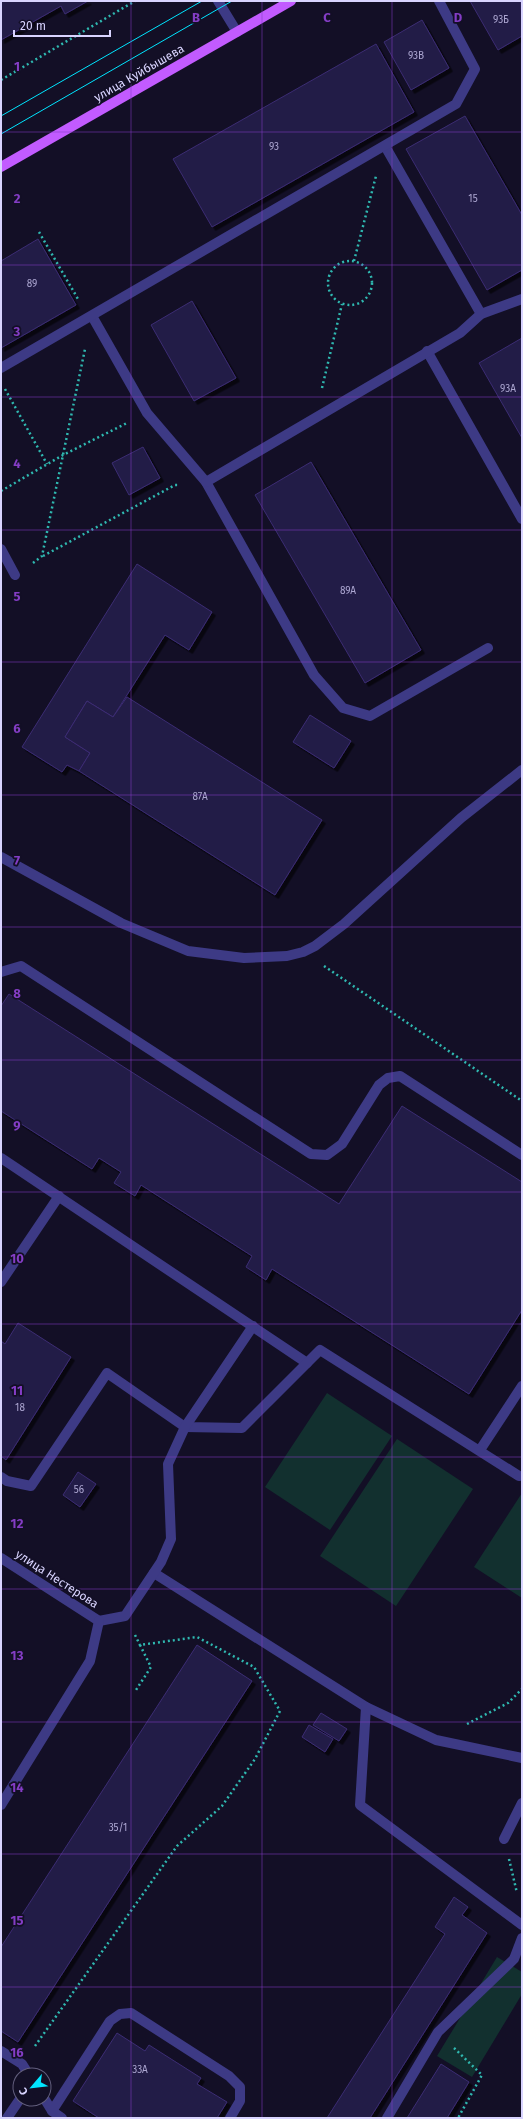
<svg xmlns="http://www.w3.org/2000/svg" width="523" height="2119" font-family="'Fira Sans',sans-serif">
	<style>
		.green { fill: #12302f }
		.building { fill: #241b47; stroke: #3b2d73; filter: url(#shadow) }
		.lines { fill: none; stroke-linecap: round; stroke-linejoin: round }
		.path { stroke: #2fb8b0; stroke-width: 2.5; stroke-dasharray: 2 3; stroke-linecap: butt }
		.minor { stroke: #3d3a85; stroke-width: 10 }
		.major { stroke: #c25bff; stroke-width: 10 }
		.tram { stroke: #00e5ff; stroke-width: 1 }
		.grid { fill: none; stroke: #843dc5; stroke-width: 1; stroke-opacity: 0.55 }
		.labels { text-anchor: middle; stroke-width: 3.5; stroke-linejoin: round; paint-order: stroke }
		.number-label { font-size: 10px; fill: #aca6d1 }
		.street-label { font-size: 12px; fill: #d9d4ff; stroke: #130f26 }
		.grid-label { font-size: 13px; text-anchor: middle; font-weight: bold; fill: #843dc5; stroke: #130f26; stroke-width: 3.5; stroke-linejoin: round; paint-order: stroke }
	</style>
	<defs>
		<filter id="shadow"><feDropShadow dx="3.5" dy="3.5" stdDeviation="0" flood-color="#0009"/></filter>
	</defs>
	<rect width="100%" height="100%" fill="#130f26"/>
	<!-- green -->
	<g class="green">
		<path d="M327,1393L392,1436L330,1530L265,1487Z"/>
		<path d="M397,1439L473,1489L396,1606L320,1556Z"/>
		<path d="M522,1493V1598L474,1567Z"/>
		<path d="M497,1957L522,1972V1994L472,2077L437,2056Z"/>
	</g>
	<!-- building -->
	<g class="building">
		<path d="M1,1H88L65,14L61,6L1,40Z"/>
		<path d="M470,1H521L522,36L498,50Z"/>
		<path d="M422,20L449,68L411,90L384,42Z"/>
		<path d="M376,44L414,112L212,227L173,159Z"/>
		<path d="M465,116L522,215V270L487,290L406,149Z"/>
		<path d="M38,239L76,305L1,348V261Z"/>
		<path d="M192,301L236,378L194,401L151,325Z"/>
		<path d="M522,338V438L479,363Z"/>
		<path d="M143,447L160,478L129,495L112,463Z"/>
		<path d="M311,462L421,650L365,683L255,495Z"/>
		<path d="M137,564L212,612L189,650L165,635L113,717L87,701L65,737L90,753L79,771L67,765L62,772L22,747Z"/>
		<path d="M127,697L322,820L275,895L79,771L90,753L65,737L87,701L113,717Z"/>
		<path d="M310,715L351,741L334,768L293,742Z"/>
		<path d="M9,994L339,1204L402,1106L522,1182V1310L469,1394L272,1269L266,1280L246,1267L252,1256L141,1185L135,1196L114,1183L121,1172L99,1158L92,1169L1,1111V1006Z"/>
		<path d="M18,1323L71,1357L6,1460L1,1456V1341L5,1344Z"/>
		<path d="M78,1472L96,1484L80,1507L63,1495Z"/>
		<path d="M197,1645L252,1681L18,2042L1,2031V1947Z"/>
		<path d="M321,1713L347,1729L339,1741L313,1725Z"/>
		<path d="M309,1725L333,1739L325,1752L302,1737Z"/>
		<path d="M454,1897L468,1907L462,1915L487,1933L370,2118H327L445,1934L435,1927Z"/>
		<path d="M117,2033L145,2051L149,2045L201,2078L197,2084L227,2102L217,2118H99L73,2101Z"/>
		<path d="M441,2064L469,2082L447,2118H407Z"/>
	</g>
	<g class="lines">
		<!-- path -->
		<g class="path">
			<path d="M1,80L135,1"/>
			<path d="M39,232L78,299"/>
			<circle cx="350" cy="283" r="22"/>
			<path d="M354,261L376,176"/>
			<path d="M322,388L342,304"/>
			<path d="M5,389L47,464"/>
			<path d="M1,491L63,455L127,423"/>
			<path d="M43,556L175,485H180"/>
			<path d="M33,563L42,556L85,349"/>
			<path d="M324,966L522,1101"/>
			<path d="M135,1635L140,1645"/>
			<path d="M467,1724L508,1703L522,1689"/>
			<path d="M509,1859L517,1893"/>
			<path d="M35,2046L177,1846L222,1806L255,1759L280,1711L254,1667L197,1637L140,1645L151,1667L136,1690"/>
			<path d="M454,2048L482,2075L458,2118"/>
		</g>
		<!-- minor -->
		<g class="minor">
			<path d="M218,1L237,32"/>
			<path d="M385,146L481,314"/>
			<path d="M92,316L147,413L206,482L314,675L343,708L370,716L488,648"/>
			<path d="M427,351L522,519"/>
			<path d="M1,368L456,104L475,69L439,1"/>
			<path d="M206,482L460,333L481,314L522,299"/>
			<path d="M1,549L15,575"/>
			<path d="M1,857L121,923L188,951L244,958L287,956L303,952L315,946L344,924L461,818L522,770"/>
			<path d="M1,972L21,966L311,1154L327,1155L342,1144L379,1085L388,1078L400,1076L522,1155"/>
			<path d="M1,1158L307,1363"/>
			<path d="M1,1282L59,1196"/>
			<path d="M480,1450L522,1386"/>
			<path d="M1,1477L7,1481L31,1486L107,1373L185,1427L242,1428L320,1350L519,1476"/>
			<path d="M1,1558L99,1621"/>
			<path d="M154,1573L366,1707L436,1740L522,1758"/>
			<path d="M99,1621L125,1616L161,1562L171,1539L168,1464L185,1427L253,1326"/>
			<path d="M366,1707L360,1805L522,1925"/>
			<path d="M1,1805L90,1661L99,1621"/>
			<path d="M504,1839L522,1803"/>
			<path d="M1,2051L22,2064L29,2075"/>
			<path d="M44,2098L52,2111L62,2118"/>
			<path d="M52,2111L110,2021L120,2014L131,2013L229,2076L240,2087V2101L230,2118"/>
			<path d="M7,2118L20,2099"/>
			<path d="M387,2118L438,2032L514,1959L522,1938"/>
		</g>
		<!-- major -->
		<path class="major" d="M1,167L291,1"/>
		<!-- tram -->
		<g class="tram">
			<path d="M1,116L202,1"/>
			<path d="M1,134L232,1"/>
		</g>
	</g>
	<!-- grid -->
	<path class="grid" d="M131,1V2118M262,1V2118M392,1V2118M1,132H522M1,265H522M1,397H522M1,530H522M1,662H522M1,795H522M1,927H522M1,1060H522M1,1192H522M1,1324H522M1,1457H522M1,1589H522M1,1722H522M1,1854H522M1,1987H522"/>
	<g class="labels">
		<!-- number labels -->
		<g class="number-label">
			<text x="501" y="23">93Б</text>
			<text x="416" y="59">93В</text>
			<text x="274" y="150">93</text>
			<text x="473" y="202">15</text>
			<text x="32" y="287">89</text>
			<text x="508" y="392">93А</text>
			<text x="348" y="594">89А</text>
			<text x="200" y="800">87А</text>
			<text x="20" y="1411">18</text>
			<text x="79" y="1493">56</text>
			<text x="118" y="1831">35/1</text>
			<text x="140" y="2073">33А</text>
		</g>
		<!-- street labels -->
		<g class="street-label">
			<text transform="translate(139 73) rotate(-30)" y="4">улица Куйбышева</text>
			<text transform="translate(57 1579) rotate(33)" y="4">улица Нестерова</text>
		</g>
	</g>
	<g class="grid-label">
		<text x="196" y="22">B</text>
		<text x="327" y="22">C</text>
		<text x="458" y="22">D</text>
		<text x="17" y="71">1</text>
		<text x="17" y="203">2</text>
		<text x="17" y="336">3</text>
		<text x="17" y="468">4</text>
		<text x="17" y="601">5</text>
		<text x="17" y="733">6</text>
		<text x="17" y="865">7</text>
		<text x="17" y="998">8</text>
		<text x="17" y="1130">9</text>
		<text x="17" y="1263">10</text>
		<text x="17" y="1395">11</text>
		<text x="17" y="1528">12</text>
		<text x="17" y="1660">13</text>
		<text x="17" y="1792">14</text>
		<text x="17" y="1925">15</text>
		<text x="17" y="2057">16</text>
	</g>
	<!-- border -->
	<rect width="523" height="2119" fill="none" stroke="#d9d4ff" stroke-width="4"/>
	<!-- north arrow -->
	<g transform="translate(32 2087) rotate(242)"><circle r="19" fill="#130f26" stroke="#625e7d"/>
	<path d="M0-3L7 15L0 10L-7 15Z" fill="#00e5ff"/>
	<text y="-6" font-size="11" font-weight="bold" text-anchor="middle" fill="#d9d4ff">С</text>
	</g>
	<!-- scale -->
	<path d="M14 30v6h96v-6" fill="none" stroke="#d9d4ff" stroke-width="2"/>
	<text x="20" y="30" font-size="12" fill="#d9d4ff" stroke="#130f26" stroke-width="3" paint-order="stroke">20 m</text>
</svg>
